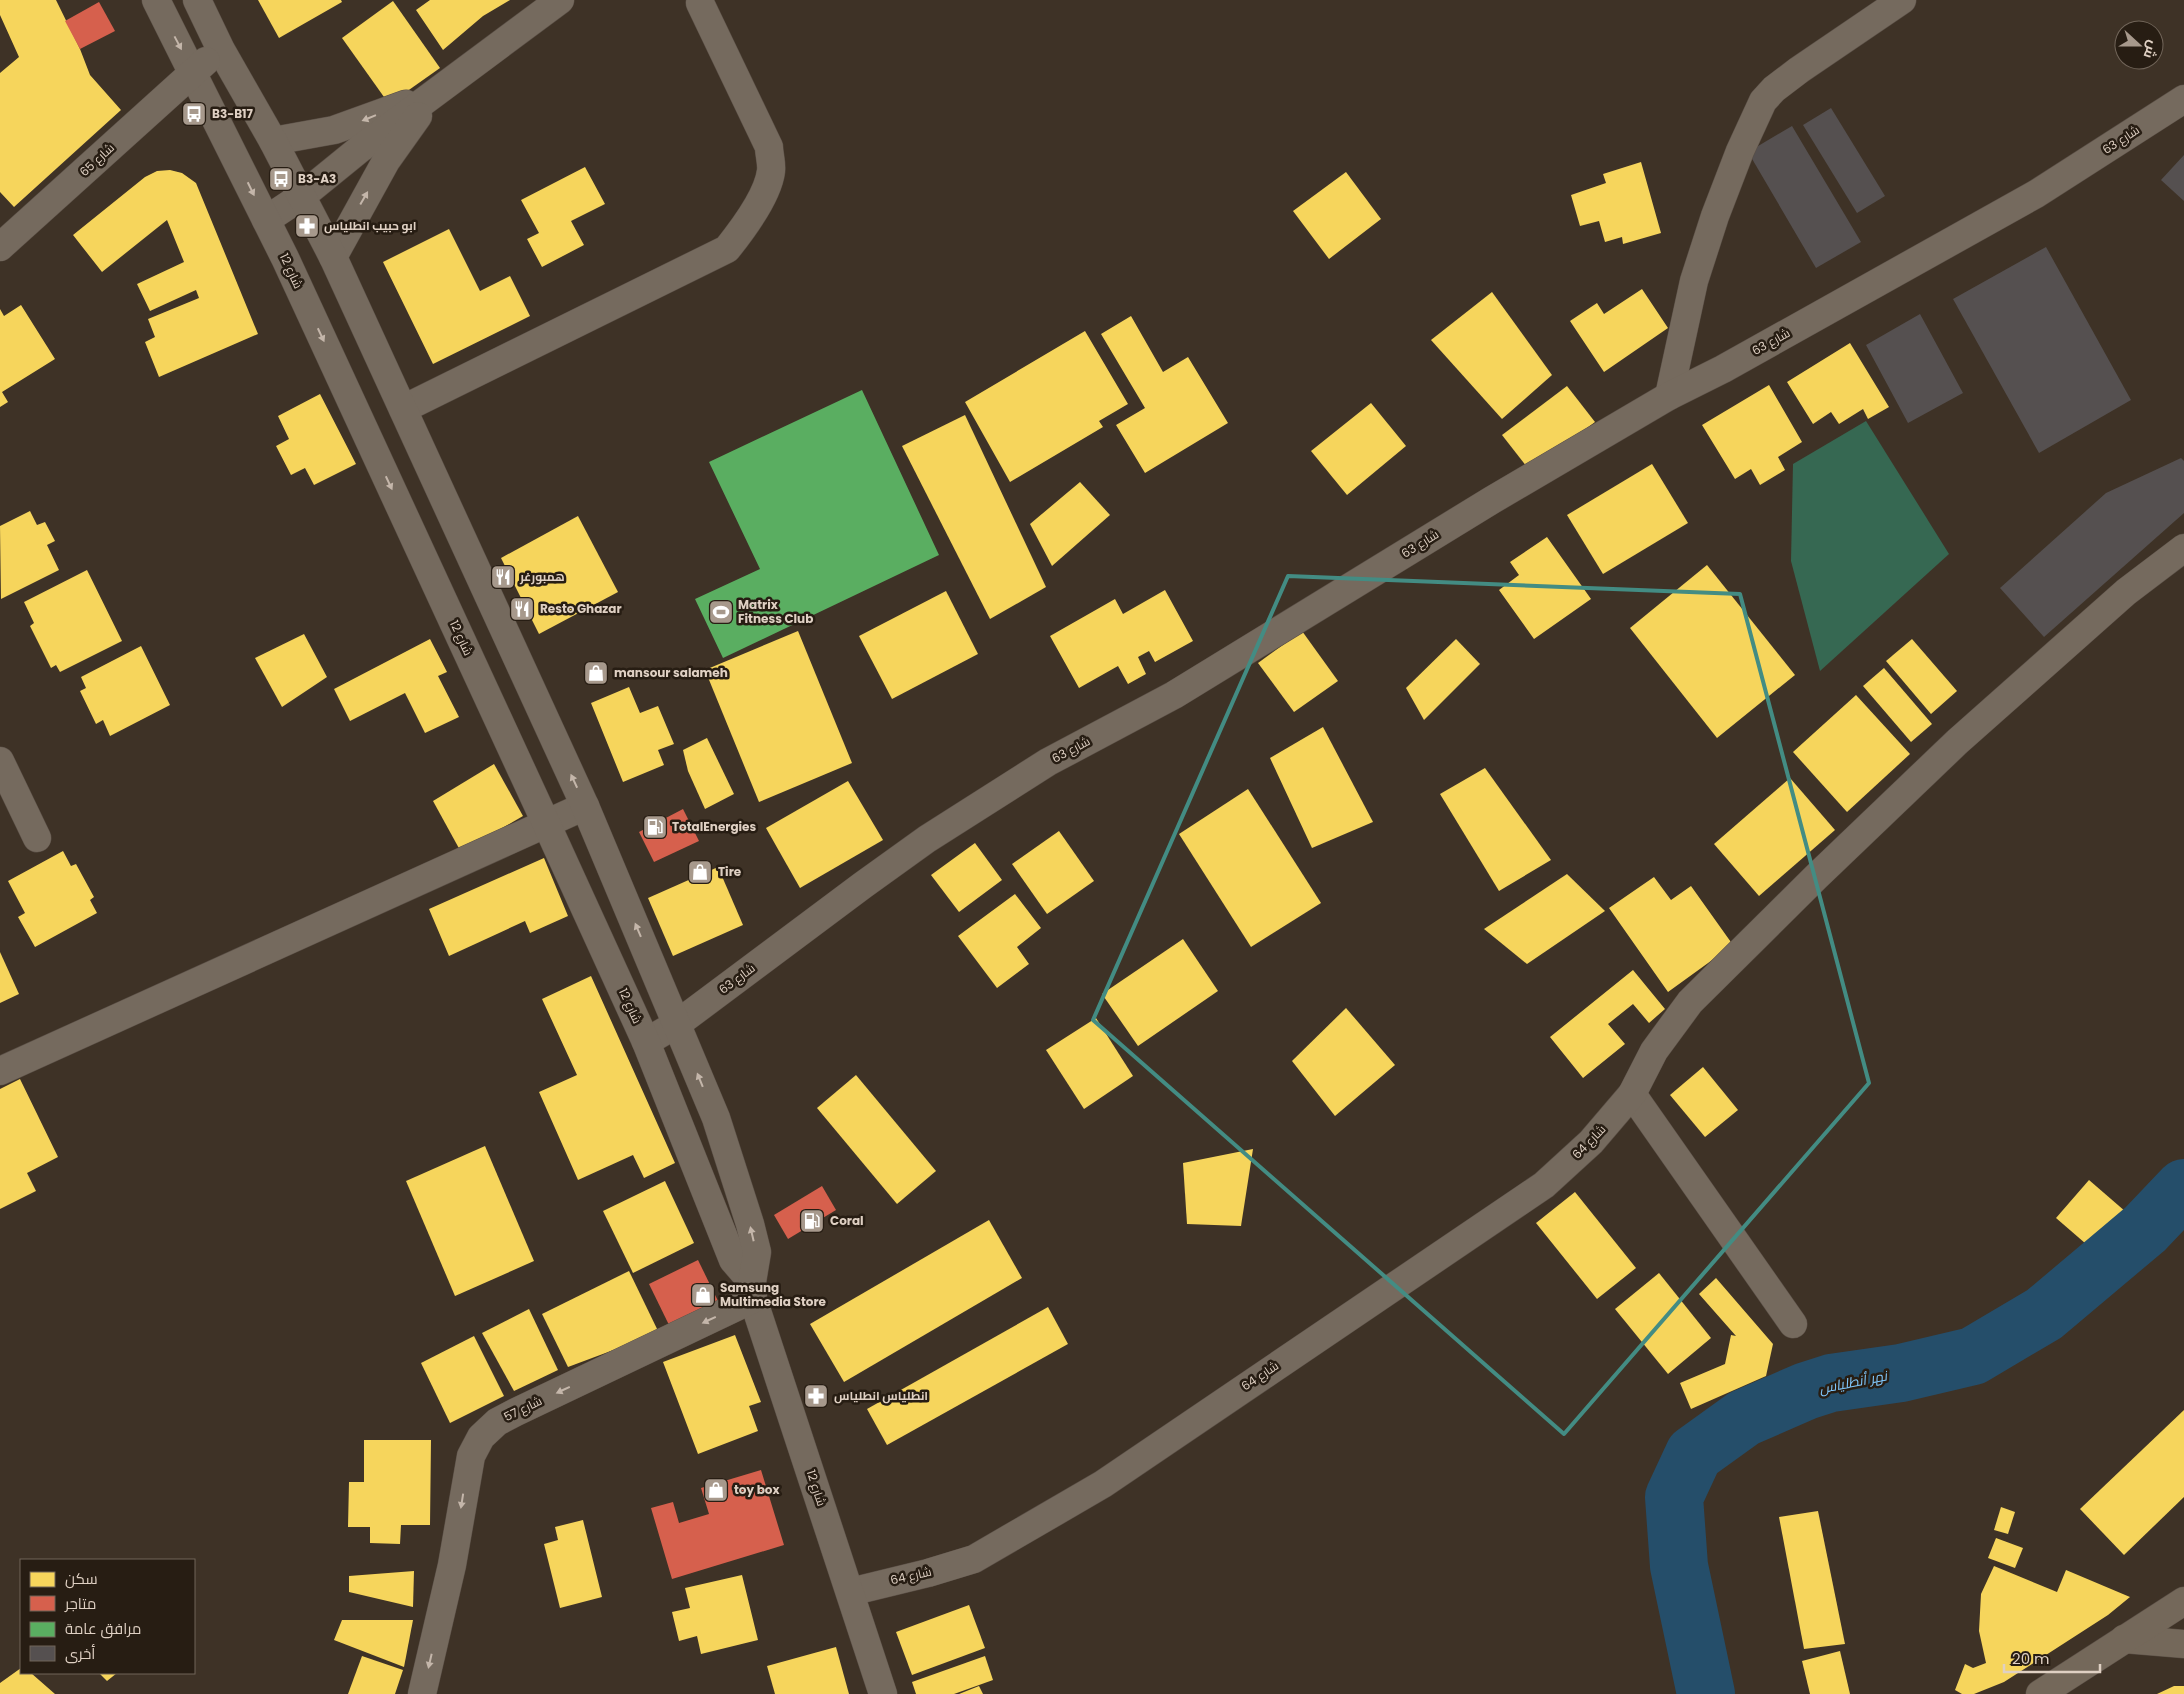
<svg xmlns="http://www.w3.org/2000/svg" width="2184" height="1694" font-family="Poppins,Cairo,sans-serif">
	<style>
		.forest { fill: #366852 }
		.homes { fill: #f6d55c }
		.shops { fill: #d6604d }
		.public { fill: #5aae61 }
		.lines { fill: none; stroke-linecap: round; stroke-linejoin: round }
		.river { stroke: #254e6a; stroke-width: 58 }
		.building { fill: #555050 }
		.minor-casing { stroke: #594e45; stroke-width: 29 }
		.tertiary-casing { stroke: #594e45; stroke-width: 29 }
		.trunk-casing { stroke: #594e45; stroke-width: 29 }
		.minor { stroke: #756a5e; stroke-width: 28 }
		.tertiary { stroke: #756a5e; stroke-width: 28 }
		.trunk { stroke: #74685a; stroke-width: 28 }
		.oneway { fill: #c4b6aa }
		.marked { fill: none; stroke: #438c83; stroke-width: 4; stroke-linejoin: round }
		.labels { text-anchor: middle; stroke-width: 5; stroke-linejoin: round; paint-order: stroke }
		.poi-label { font-size: 12px; font-weight: bold; fill: #dfd0c3; stroke: #271d13; text-anchor: start }
		.street-label { font-size: 12px; fill: #dfd0c3; stroke: #271d13 }
		.water-label { font-size: 14px; font-style: italic; fill: #81c8fd; stroke: #271d13 }
	</style>
	<rect width="100%" height="100%" fill="#3e3226"/>
	<!-- forest -->
	<path class="forest" d="M1866,421L1949,554L1820,671L1791,561L1793,464Z"/>
	<!-- homes -->
	<g class="homes">
		<path d="M0,0H56L80,49L90,75L121,110L14,207L0,192V73L19,57L0,15Z"/>
		<path d="M258,0H341L342,2L279,38Z"/>
		<path d="M430,0H510L483,16L443,50L416,10Z"/>
		<path d="M393,1L440,68L389,104L342,38Z"/>
		<path d="M1641,162L1661,233L1623,244L1622,237L1605,242L1599,221L1580,226L1571,195L1606,183L1603,174Z"/>
		<path d="M585,167L605,204L571,221L584,245L542,267L527,239L539,233L521,200Z"/>
		<path d="M170,170L182,173L196,183L258,334L159,377L145,342L155,337L148,319L199,298L196,290L150,311L137,284L184,262L167,220L102,272L73,235L145,177L157,171Z"/>
		<path d="M1346,172L1381,219L1329,259L1293,211Z"/>
		<path d="M449,229L480,291L510,276L530,316L433,364L383,262Z"/>
		<path d="M1642,289L1668,328L1604,372L1570,321L1597,303L1604,314Z"/>
		<path d="M1492,292L1552,375L1502,419L1431,340Z"/>
		<path d="M21,305L55,359L2,392L8,402L0,407V309L4,316Z"/>
		<path d="M1131,316L1163,372L1188,357L1228,423L1145,473L1116,425L1145,408L1101,334Z"/>
		<path d="M1085,331L1128,404L1099,421L1103,427L1010,482L965,402Z"/>
		<path d="M1850,343L1889,407L1868,419L1863,409L1839,424L1831,412L1813,424L1787,382Z"/>
		<path d="M1769,385L1802,442L1778,457L1785,470L1760,485L1751,469L1735,479L1702,425Z"/>
		<path d="M1567,386L1595,422L1530,471L1502,435Z"/>
		<path d="M320,394L356,464L314,485L305,468L291,475L276,446L289,439L278,416Z"/>
		<path d="M1371,403L1406,446L1347,495L1311,451Z"/>
		<path d="M965,415L1046,587L990,619L902,446Z"/>
		<path d="M1652,464L1688,523L1603,574L1567,515Z"/>
		<path d="M1080,482L1110,515L1052,566L1030,524Z"/>
		<path d="M30,511L37,525L45,522L55,541L47,545L59,570L1,599L0,526Z"/>
		<path d="M578,516L618,592L539,634L501,558Z"/>
		<path d="M1547,537L1591,599L1534,639L1499,590L1519,575L1510,562Z"/>
		<path d="M1707,565L1795,675L1717,738L1630,628Z"/>
		<path d="M87,570L122,641L60,672L56,665L51,668L30,626L34,623L24,602Z"/>
		<path d="M1165,590L1193,641L1155,662L1149,651L1138,657L1146,674L1128,684L1118,666L1079,688L1050,636L1115,599L1123,614Z"/>
		<path d="M946,591L978,654L892,699L859,636Z"/>
		<path d="M798,631L852,763L759,802L705,670Z"/>
		<path d="M1302,631L1338,681L1294,712L1258,663Z"/>
		<path d="M304,634L327,677L282,707L255,658Z"/>
		<path d="M430,639L447,672L438,676L459,717L425,733L405,693L350,721L334,689Z"/>
		<path d="M1456,639L1480,664L1424,720L1406,688Z"/>
		<path d="M1912,639L1957,691L1931,714L1886,661Z"/>
		<path d="M141,646L170,705L110,736L103,720L96,724L80,691L86,688L81,677Z"/>
		<path d="M1884,668L1932,724L1911,742L1863,686Z"/>
		<path d="M629,687L640,713L658,706L674,744L658,750L664,765L623,782L591,703Z"/>
		<path d="M1856,695L1910,754L1847,812L1793,752Z"/>
		<path d="M1323,727L1373,822L1312,848L1270,758Z"/>
		<path d="M707,738L734,794L705,809L688,771L683,750Z"/>
		<path d="M494,764L523,816L461,852L433,801Z"/>
		<path d="M1485,768L1551,860L1499,891L1440,794Z"/>
		<path d="M1790,778L1835,830L1759,896L1714,844Z"/>
		<path d="M848,781L883,840L800,888L766,828Z"/>
		<path d="M1248,789L1321,903L1251,947L1179,834Z"/>
		<path d="M1059,831L1094,881L1047,914L1012,864Z"/>
		<path d="M975,843L1002,880L959,912L931,875Z"/>
		<path d="M63,851L71,866L76,864L94,897L90,900L97,913L35,947L18,917L25,913L8,881Z"/>
		<path d="M544,858L568,916L530,933L525,921L449,956L429,909Z"/>
		<path d="M718,867L743,925L673,956L648,898Z"/>
		<path d="M1567,874L1605,911L1527,964L1484,929Z"/>
		<path d="M1654,877L1671,900L1691,886L1733,945L1668,992L1609,908Z"/>
		<path d="M1015,894L1041,928L1017,947L1029,964L997,988L958,936Z"/>
		<path d="M1183,939L1218,991L1138,1046L1102,994Z"/>
		<path d="M0,952L19,994L0,1003Z"/>
		<path d="M1633,970L1665,1009L1649,1023L1633,1004L1608,1024L1625,1044L1583,1078L1550,1037Z"/>
		<path d="M591,976L675,1163L644,1178L633,1155L578,1180L539,1092L577,1075L542,999Z"/>
		<path d="M1346,1008L1395,1065L1335,1116L1292,1061Z"/>
		<path d="M1096,1018L1133,1076L1084,1109L1046,1050Z"/>
		<path d="M1703,1067L1738,1110L1705,1137L1670,1095Z"/>
		<path d="M856,1075L936,1171L897,1204L817,1108Z"/>
		<path d="M20,1079L58,1157L27,1173L36,1191L0,1209V1089Z"/>
		<path d="M485,1146L534,1261L455,1296L406,1181Z"/>
		<path d="M1253,1149L1241,1226L1187,1224L1183,1163Z"/>
		<path d="M2089,1180L2126,1212L2093,1250L2056,1218Z"/>
		<path d="M665,1181L694,1243L633,1273L603,1211Z"/>
		<path d="M1575,1192L1636,1268L1597,1299L1536,1223Z"/>
		<path d="M989,1220L1022,1278L844,1382L810,1324Z"/>
		<path d="M629,1271L659,1333L568,1367L542,1314Z"/>
		<path d="M1659,1273L1711,1338L1668,1374L1615,1309Z"/>
		<path d="M1716,1278L1773,1344L1766,1376L1691,1409L1680,1383L1725,1364L1731,1335L1736,1336L1699,1294Z"/>
		<path d="M1048,1307L1068,1344L887,1445L867,1409Z"/>
		<path d="M529,1309L558,1370L514,1391L482,1333Z"/>
		<path d="M735,1335L761,1402L749,1406L758,1431L698,1454L663,1362Z"/>
		<path d="M474,1336L504,1396L450,1423L421,1363Z"/>
		<path d="M2184,1410V1497L2124,1555L2080,1509Z"/>
		<path d="M364,1440H431L430,1525H401L400,1544L370,1543V1527H348L349,1482H364Z"/>
		<path d="M2001,1507L2015,1512L2008,1534L1994,1530Z"/>
		<path d="M1818,1511L1845,1644L1804,1649L1779,1517Z"/>
		<path d="M583,1520L602,1597L560,1608L544,1544L558,1540L555,1527Z"/>
		<path d="M1996,1538L2023,1548L2015,1568L1988,1558Z"/>
		<path d="M1994,1566L2057,1592L2066,1570L2130,1597L2108,1615L2004,1682L1974,1694H1962L1955,1690L1965,1664L1973,1668L1986,1663L1979,1631L1981,1594Z"/>
		<path d="M414,1571L413,1607L349,1592V1576Z"/>
		<path d="M742,1575L758,1640L701,1654L697,1636L679,1641L672,1612L690,1608L685,1588Z"/>
		<path d="M969,1605L985,1648L912,1675L896,1632Z"/>
		<path d="M342,1620H413L404,1667L334,1640Z"/>
		<path d="M836,1647L849,1694H775L767,1666Z"/>
		<path d="M1840,1651L1850,1694H1810L1802,1661Z"/>
		<path d="M362,1656L403,1670L395,1694H348Z"/>
		<path d="M985,1656L993,1680L954,1694H916L912,1682Z"/>
		<path d="M21,1668V1673H31L55,1694H0V1683Z"/>
		<path d="M99,1673H117L107,1681Z"/>
		<path d="M979,1686L983,1694H959Z"/>
		<path d="M2174,1686H2184V1694H2157Z"/>
	</g>
	<!-- shops -->
	<g class="shops">
		<path d="M99,2L115,31L80,49L65,21Z"/>
		<path d="M683,809L699,841L654,862L639,832Z"/>
		<path d="M822,1186L836,1210L788,1239L774,1215Z"/>
		<path d="M698,1260L719,1303L670,1327L649,1284Z"/>
		<path d="M761,1470L784,1545L672,1579L651,1508L673,1502L679,1523L709,1514L701,1488Z"/>
	</g>
	<!-- public -->
	<path class="public" d="M862,390L939,555L723,658L695,599L760,569L709,462Z"/>
	<g class="lines">
		<!-- river -->
		<path class="river" d="M1706,1694L1679,1566L1674,1497L1694,1454L1744,1418L1806,1391L1831,1383L1901,1373L1973,1356L2044,1314L2145,1229L2184,1188"/>
	</g>
	<!-- building -->
	<g class="building">
		<path d="M1831,108L1885,196L1857,213L1803,125Z"/>
		<path d="M1792,126L1861,242L1816,268L1748,152Z"/>
		<path d="M2184,155V201L2161,180Z"/>
		<path d="M2046,247L2131,400L2039,453L1953,299Z"/>
		<path d="M1920,314L1963,393L1908,423L1866,345Z"/>
		<path d="M2181,458L2184,461V513L2044,637L2000,588L2106,493Z"/>
	</g>
	<g class="lines">
		<defs>
			<g id="minor">
				<path d="M273,141L334,130L406,104"/>
				<path d="M266,220L302,196L361,148L560,0"/>
				<path d="M333,257L386,161L418,116"/>
				<path d="M1669,396L1694,281L1715,216L1740,151L1763,101L1774,89L1799,70L1902,0"/>
				<path d="M403,409L727,249C743,229 768,196 771,171C772,163 769,154 769,147L700,3"/>
				<path d="M0,761L37,838"/>
				<path d="M646,1042L677,1024L863,885L927,839L1048,762L1174,695L1492,500L1669,396L1723,369L2036,194L2184,99"/>
				<path d="M0,1071L585,806"/>
				<path d="M1632,1094L1793,1324"/>
				<path d="M850,1592L928,1573L974,1559L1103,1484L1544,1185L1591,1142L1632,1094L1654,1051L1690,1002L1816,877L1957,742L2126,592L2184,548"/>
			</g>
			<g id="tertiary">
				<path d="M156,0L285,258L546,823L646,1042L733,1260L752,1282"/>
				<path d="M197,0L221,50L273,141L333,257L585,806L716,1118L750,1224L757,1252L752,1282L753,1299L883,1694"/>
				<path d="M0,247L206,61"/>
				<path d="M422,1694L452,1565L471,1456L481,1437L497,1422L516,1412L753,1299"/>
			</g>
			<g id="trunk">
				<path d="M2124,1639L2184,1644"/>
				<path d="M2040,1694L2184,1601"/>
			</g>
		</defs>
		<!-- minor casing -->
		<use href="#minor" class="minor-casing"/>
		<!-- tertiary casing -->
		<use href="#tertiary" class="tertiary-casing"/>
		<!-- trunk casing -->
		<use href="#trunk" class="trunk-casing"/>
		<!-- minor -->
		<use href="#minor" class="minor"/>
		<!-- tertiary -->
		<use href="#tertiary" class="tertiary"/>
		<!-- trunk -->
		<use href="#trunk" class="trunk"/>
	</g>
	<!-- one-way arrows -->
	<defs><path id="oneway-solid" d="M-6-.8H1V-3.2L6.5 0L1 3.2V.8H-6Z" transform="scale(1.25)"/></defs>
	<g class="oneway">
		<use href="#oneway-solid" transform="translate(178 43) rotate(62)"/>
		<use href="#oneway-solid" transform="translate(369 118) rotate(158)"/>
		<use href="#oneway-solid" transform="translate(251 189) rotate(64)"/>
		<use href="#oneway-solid" transform="translate(364 198) rotate(-60)"/>
		<use href="#oneway-solid" transform="translate(321 335) rotate(65)"/>
		<use href="#oneway-solid" transform="translate(389 483) rotate(65)"/>
		<use href="#oneway-solid" transform="translate(574 781) rotate(-115)"/>
		<use href="#oneway-solid" transform="translate(638 930) rotate(-113)"/>
		<use href="#oneway-solid" transform="translate(700 1080) rotate(-112)"/>
		<use href="#oneway-solid" transform="translate(752 1234) rotate(-103)"/>
		<use href="#oneway-solid" transform="translate(709 1320) rotate(155)"/>
		<use href="#oneway-solid" transform="translate(563 1390) rotate(155)"/>
		<use href="#oneway-solid" transform="translate(462 1501) rotate(99)"/>
		<use href="#oneway-solid" transform="translate(430 1661) rotate(103)"/>
	</g>
	<!-- marked area -->
	<path class="marked" d="M1288,576L1740,594L1869,1083L1564,1434L1093,1020Z"/>
	<!-- icons -->
	<defs>
		<symbol id="bus-square" viewBox="-11 -11 22 22"><rect x="-9" y="-9" width="18" height="18" rx="4" fill="#a7998c" stroke="#271d13"/><path d="M-5-6H5V4H4V6H2V4H-2V6H-4V4H-5ZM-3.5-4V0h7V-4ZM-3.5 1.2v1.5H-2V1.2ZM2 1.2v1.5H3.5V1.2Z" fill="#fff"/></symbol>
		<symbol id="pharmacy-square" viewBox="-11 -11 22 22"><rect x="-9" y="-9" width="18" height="18" rx="4" fill="#a7998c" stroke="#271d13"/><path d="M-2-6h4v4h4v4h-4v4h-4v-4h-4v-4h4Z" fill="#fff"/></symbol>
		<symbol id="restaurant-square" viewBox="-11 -11 22 22"><rect x="-9" y="-9" width="18" height="18" rx="4" fill="#a7998c" stroke="#271d13"/><path d="M-5-6h1v4h1v-4h1v4h1v-4h1v5L-1.5 .5V6h-2V.5L-5-1ZM5-6V6H3V1.5H1.5Q1.5-4 5-6Z" fill="#fff"/></symbol>
		<symbol id="stadium-square" viewBox="-11 -11 22 22"><rect x="-9" y="-9" width="18" height="18" rx="4" fill="#a7998c" stroke="#271d13"/><path d="M0-5a6.5 5 0 1 0 0 10a6.5 5 0 1 0 0-10ZM-3.5-1.8h7v3.6h-7Z" fill="#fff"/></symbol>
		<symbol id="shop-square" viewBox="-11 -11 22 22"><rect x="-9" y="-9" width="18" height="18" rx="4" fill="#a7998c" stroke="#271d13"/><path d="M-5-2.5h2.3a2.7 3.5 0 0 1 5.4 0H5L5.5 6h-11ZM-1.5-2.5h3a1.5 2.3 0 0 0-3 0Z" fill="#fff"/></symbol>
		<symbol id="fuel-square" viewBox="-11 -11 22 22"><rect x="-9" y="-9" width="18" height="18" rx="4" fill="#a7998c" stroke="#271d13"/><path d="M-5.5-6h7V0h2V4h1.3V-2.5L3-4.5l.8-.8L6-3V5H2.5V1h-1V6h-7ZM-4.2-4.7v3.2H.2V-4.7Z" fill="#fff"/></symbol>
	</defs>
	<g fill-rule="evenodd">
		<use href="#bus-square" x="180" y="100" width="28" height="28"/>
		<use href="#bus-square" x="267" y="165" width="28" height="28"/>
		<use href="#pharmacy-square" x="293" y="212" width="28" height="28"/>
		<use href="#restaurant-square" x="489" y="563" width="28" height="28"/>
		<use href="#restaurant-square" x="508" y="595" width="28" height="28"/>
		<use href="#stadium-square" x="707" y="598" width="28" height="28"/>
		<use href="#shop-square" x="582" y="659" width="28" height="28"/>
		<use href="#fuel-square" x="641" y="813" width="28" height="28"/>
		<use href="#shop-square" x="686" y="858" width="28" height="28"/>
		<use href="#fuel-square" x="798" y="1207" width="28" height="28"/>
		<use href="#shop-square" x="689" y="1281" width="28" height="28"/>
		<use href="#pharmacy-square" x="802" y="1382" width="28" height="28"/>
		<use href="#shop-square" x="702" y="1476" width="28" height="28"/>
	</g>
	<g class="labels">
		<!-- poi labels -->
		<g class="poi-label">
			<text x="212" y="118">B3-B17</text>
			<text x="298" y="183">B3-A3</text>
			<text x="324" y="230">ابو حبيب انطلياس</text>
			<text x="520" y="581">همبورغر</text>
			<text x="738" y="609">Matrix<tspan x="738" dy="14">Fitness Club</tspan></text>
			<text x="540" y="613">Resto Ghazar</text>
			<text x="614" y="677">mansour salameh</text>
			<text x="672" y="831">TotalEnergies</text>
			<text x="718" y="876">Tire</text>
			<text x="830" y="1225">Coral</text>
			<text x="720" y="1292">Samsung<tspan x="720" dy="14">Multimedia Store</tspan></text>
			<text x="834" y="1400">انطلياس انطلياس</text>
			<text x="734" y="1494">toy box</text>
		</g>
		<!-- street labels -->
		<g class="street-label">
			<text transform="translate(2121 140) rotate(-33)" y="4">شارع 63</text>
			<text transform="translate(97 160) rotate(-43)" y="4">شارع 65</text>
			<text transform="translate(291 271) rotate(65)" y="4">شارع 12</text>
			<text transform="translate(1771 342) rotate(-29)" y="4">شارع 63</text>
			<text transform="translate(1420 544) rotate(-32)" y="4">شارع 63</text>
			<text transform="translate(461 638) rotate(65)" y="4">شارع 12</text>
			<text transform="translate(1071 750) rotate(-28)" y="4">شارع 63</text>
			<text transform="translate(737 979) rotate(-37)" y="4">شارع 63</text>
			<text transform="translate(630 1006) rotate(65)" y="4">شارع 12</text>
			<text transform="translate(1589 1142) rotate(-46)" y="4">شارع 64</text>
			<text transform="translate(1260 1376) rotate(-34)" y="4">شارع 64</text>
			<text transform="translate(523 1409) rotate(-26)" y="4">شارع 57</text>
			<text transform="translate(816 1488) rotate(72)" y="4">شارع 12</text>
			<text transform="translate(911 1576) rotate(-13)" y="4">شارع 64</text>
		</g>
		<!-- water labels -->
		<g class="water-label">
			<text transform="translate(1853 1382) rotate(-11)" y="5">نهر أنطلياس</text>
		</g>
	</g>
	<!-- legend -->
	<rect x="20" y="1559" width="175" height="115" fill="#271d13" stroke="#716559"/>
	<rect x="30" y="1572" width="25" height="15" fill="#f6d55c" stroke="#716559"/>
	<text x="65" y="1584" font-size="15" fill="#dfd0c3">سكن</text>
	<rect x="30" y="1596" width="25" height="15" fill="#d6604d" stroke="#716559"/>
	<text x="65" y="1609" font-size="15" fill="#dfd0c3">متاجر</text>
	<rect x="30" y="1622" width="25" height="15" fill="#5aae61" stroke="#716559"/>
	<text x="65" y="1634" font-size="15" fill="#dfd0c3">مرافق عامة</text>
	<rect x="30" y="1646" width="25" height="15" fill="#555050" stroke="#716559"/>
	<text x="65" y="1659" font-size="15" fill="#dfd0c3">أخرى</text>
	<!-- north arrow -->
	<g transform="translate(2139 45) rotate(111)"><circle r="24" fill="#271d13" stroke="#716559"/>
	<path d="M0-4L9 19L0 12L-9 19Z" fill="#a7998c"/>
	<text y="-8" font-size="14" font-weight="bold" text-anchor="middle" fill="#dfd0c3">ش</text>
	</g>
	<!-- scale -->
	<path d="M2004 1664v8h96v-8" fill="none" stroke="#dfd0c3" stroke-width="2.5"/>
	<text x="2012" y="1664" font-size="15" fill="#dfd0c3" stroke="#271d13" stroke-width="4" paint-order="stroke">20 m</text>
</svg>
